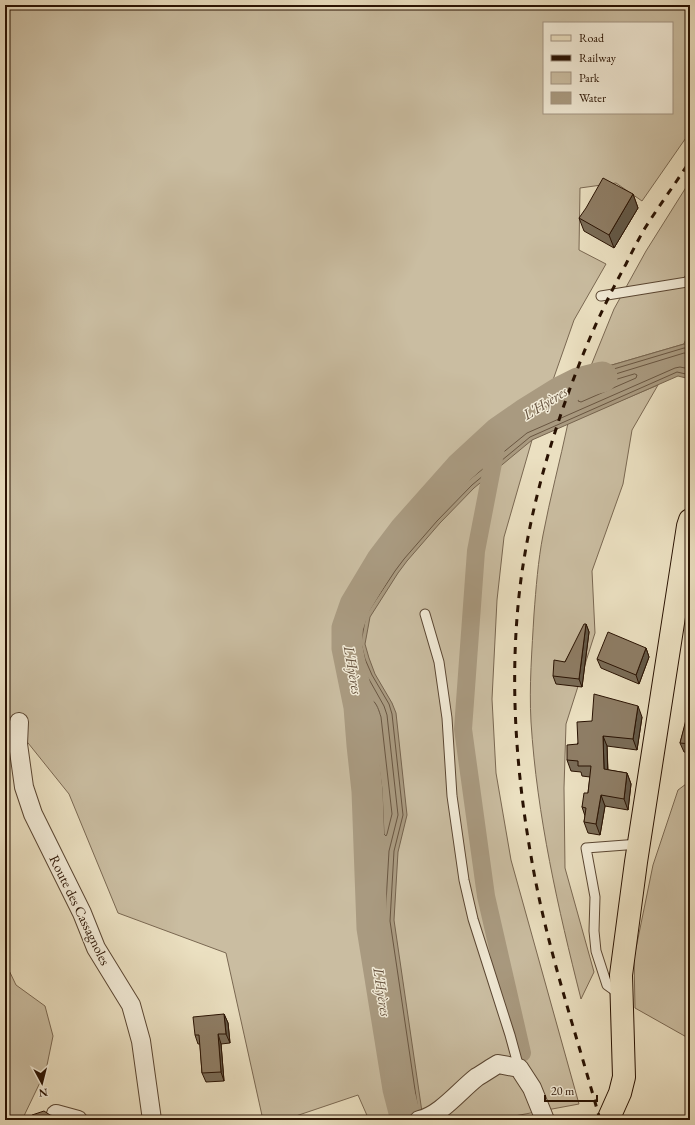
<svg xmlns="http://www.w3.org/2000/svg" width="695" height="1125" font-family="'EB Garamond',serif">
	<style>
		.green { fill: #cabda1; stroke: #7a6852; fill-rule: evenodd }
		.water { fill: #a99a80; stroke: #76644e }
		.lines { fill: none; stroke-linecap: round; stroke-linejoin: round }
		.shore { stroke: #695641; stroke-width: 1 }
		.canal { stroke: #a99a80; stroke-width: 18 }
		.river { stroke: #a99a80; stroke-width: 31 }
		.service-casing { stroke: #5a4632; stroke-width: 11 }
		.minor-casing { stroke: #5a4632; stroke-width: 20 }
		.primary-casing { stroke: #291202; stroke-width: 24 }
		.service { stroke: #f2ebd7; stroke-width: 9 }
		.minor { stroke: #f2ebd7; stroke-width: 18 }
		.primary { stroke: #ebe0c1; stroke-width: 22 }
		.rail { stroke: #291202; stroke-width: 3; stroke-dasharray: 7 7; stroke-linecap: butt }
		.wall { fill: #7a6c57; stroke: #291202 }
		.shaded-wall { fill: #635847; stroke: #291202 }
		.building { fill: #8e7d65; stroke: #291202 }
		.labels { text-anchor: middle; stroke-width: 3; stroke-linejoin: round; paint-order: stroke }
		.street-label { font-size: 14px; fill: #291202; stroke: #f2ebd7 }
		.water-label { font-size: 15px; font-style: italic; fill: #634f3b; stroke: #f2ebd7 }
	</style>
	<rect width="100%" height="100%" fill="#ebe0c1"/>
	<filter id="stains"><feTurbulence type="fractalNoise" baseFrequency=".005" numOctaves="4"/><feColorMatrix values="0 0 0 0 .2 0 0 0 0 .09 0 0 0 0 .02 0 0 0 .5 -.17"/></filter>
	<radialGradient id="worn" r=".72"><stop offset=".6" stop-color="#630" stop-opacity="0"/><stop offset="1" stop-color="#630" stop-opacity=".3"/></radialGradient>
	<!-- green -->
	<g class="green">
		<path d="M5,5H690V132L642,201L616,183L580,188L579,250L606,264L574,320L532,440L504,537L497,600L492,699L496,773L511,860L579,1104L493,1120H369L358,1095L284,1120H263L226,953L118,913L69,794L8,718L5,721ZM544,23H672V113H544Z"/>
		<path d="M690,181V328L684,344L605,367L586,378L614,309L646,251Z"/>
		<path d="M658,385L632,430L623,484L592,571L595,633L566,724L564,788L565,868L594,972L581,999C558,908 537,816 531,722C529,686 532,649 534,614C536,588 538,561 543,535C550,498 560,461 568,423Z"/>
		<path d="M690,781V1039L635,1008L634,958L653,865L678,790Z"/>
		<path d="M5,962L16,985L45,1006L53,1036L46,1070L22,1120H5Z"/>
		<path d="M690,1073V1120H686Z"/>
	</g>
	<!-- water -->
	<path class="water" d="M684,344L690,345V379L678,376L532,440L474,488L440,523L407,561L398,573L370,617L365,644L369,658L375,674L392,703L396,713L407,815L398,852L394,920L422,1112L421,1120H406L398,1089L372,928L367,791L362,745L347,648V628L355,605L382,560L404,531L460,468L499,432L562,391L605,367Z"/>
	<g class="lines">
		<!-- shore -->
		<g class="shore">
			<path d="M690,354L684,353L609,376L566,398L505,439L467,475L435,510L434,513H437L468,481L527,433L675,368L680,367L690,369"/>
			<path d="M635,374L637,375L636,378L581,402L578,401L579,398L611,381Z"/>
			<path d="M425,523L426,526L411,544H408L407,542L423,523Z"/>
			<path d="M361,665L384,706L387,715L398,815L389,851L385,920L398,1010L396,1013L394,1011L381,927L376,791L359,668Z"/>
			<path d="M372,700C377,703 379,711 381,717L392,814L387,834L386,836L384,834L382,789L370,703Z"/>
			<path d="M418,1110L390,921L394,851L403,815L392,714L389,704L372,675L365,659L361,643L366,615L395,571L404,559L437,521L472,485L530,437L677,372L690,375"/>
			<path d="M409,1118L402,1088L376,928L371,791L366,745L351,648V629L359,607L386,563L407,533L463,471L502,435L564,394L607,371L684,348L690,349"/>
		</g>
		<!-- canal -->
		<path class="canal" d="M499,432L476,551L463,729L486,896L522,1053"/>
		<!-- river -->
		<path class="river" d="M406,1120L398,1089L372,928L367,791L362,745L359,707L347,648V628L355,605L382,560L404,531L460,468L499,432L525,414L562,391L578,383L602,377"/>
		<defs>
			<g id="service">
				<path d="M601,296L687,282L690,278"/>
				<path d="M425,614L439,662L447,718L452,796L464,880L473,919L510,1035L519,1068"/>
				<path d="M621,995L607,985L596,951L594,931L595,897L586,848L639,844"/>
			</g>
			<g id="minor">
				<path d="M19,722L18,744L24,787L33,814L82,913L96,948L131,1005L141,1041L152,1120"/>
				<path d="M56,1114L78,1120"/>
				<path d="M419,1120C440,1116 460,1090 477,1077C484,1073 491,1068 498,1064L519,1068L532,1088L545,1120"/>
			</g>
			<path id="primary" d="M608,1120L620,1093L624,1077L621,975L636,862L688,526L690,520"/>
		</defs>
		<!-- service casing -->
		<use href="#service" class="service-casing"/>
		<!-- minor casing -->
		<use href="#minor" class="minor-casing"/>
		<!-- primary casing -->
		<use href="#primary" class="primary-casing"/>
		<!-- service -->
		<use href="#service" class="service"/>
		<!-- minor -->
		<use href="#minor" class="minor"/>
		<!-- primary -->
		<use href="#primary" class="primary"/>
		<!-- rail -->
		<path class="rail" d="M600,1120C576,1032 546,946 531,856C515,765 509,671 521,579C531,507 551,437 577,370C591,333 607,299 626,264C632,252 638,240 645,228C659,206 675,184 690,161"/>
	</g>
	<!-- wall -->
	<g class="wall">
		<path d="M633,194L638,208L614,248L584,231L579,218Z"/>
		<path d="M586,624L589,632L582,687L556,684L553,676L565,662Z"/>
		<path d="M646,648L649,657L639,684L601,668L597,659Z"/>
		<path d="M690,708V753L684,752L680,743Z"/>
		<path d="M642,717L637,750L607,746L608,770L627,773L631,784L628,810L605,806L600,835L588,833L584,822L585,816L582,807L588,793L590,777L582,776L581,772L571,771L567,760L592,721Z"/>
		<path d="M224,1014L228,1023L230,1043L221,1044L224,1081L206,1082L202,1073L200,1044H198L195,1035Z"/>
	</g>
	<!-- shaded-wall -->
	<g class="shaded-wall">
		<path d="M633,194L638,208L614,248L609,235Z"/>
		<path d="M586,624L589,632L582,687L579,679Z"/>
		<path d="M646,648L649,657L639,684L636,675Z"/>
		<path d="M638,706L642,717L637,750L633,739Z"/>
		<path d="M603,736L607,746L608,780L604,769Z"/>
		<path d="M627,773L631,784L628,810L624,799Z"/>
		<path d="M601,795L605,806L600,835L596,824Z"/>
		<path d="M224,1014L228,1023L230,1043L226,1034Z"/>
		<path d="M218,1034L221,1044L224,1081L221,1072Z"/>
	</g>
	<!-- building -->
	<g class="building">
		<path d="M603,178L633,194L609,235L579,218L586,208Z"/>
		<path d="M584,624H586L579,679L553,676L554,660L565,662Z"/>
		<path d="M608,632L646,648L636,675L597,659Z"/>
		<path d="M594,694L638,706L633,739L603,736L604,769L627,773L624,799L601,795L596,824L584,822L586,808L582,807L584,793H588L591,766H578V761L567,760V745L578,744L577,722L592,721Z"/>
		<path d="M689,708H690V744L680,743Z"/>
		<path d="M224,1014L226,1034H218L221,1072L202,1073L199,1035H195L193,1017Z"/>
		<path d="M44,1111L50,1115L58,1117V1120H33L32,1115Z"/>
	</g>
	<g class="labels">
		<!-- street labels -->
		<g class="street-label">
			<text transform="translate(80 910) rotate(64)" y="5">Route des Cassagnoles</text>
		</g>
		<!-- water labels -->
		<g class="water-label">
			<text transform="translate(545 403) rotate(-32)" y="5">L'Hyères</text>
			<text transform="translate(353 670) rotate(80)" y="5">L'Hyères</text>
			<text transform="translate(382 992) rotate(81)" y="5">L'Hyères</text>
		</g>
	</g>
	<!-- margin -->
	<rect width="695" height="1125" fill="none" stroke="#ebe0c1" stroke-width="20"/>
	<rect x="6" y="6" width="683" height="1113" fill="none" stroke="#291202" stroke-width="2"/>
	<rect x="10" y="10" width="675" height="1105" fill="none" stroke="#291202"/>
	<!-- legend -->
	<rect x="543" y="22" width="130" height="92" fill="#f2ebd7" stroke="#a29482"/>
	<rect x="551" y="35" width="20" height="6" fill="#ebe0c1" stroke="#a29482"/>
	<text x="579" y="42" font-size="12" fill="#291202">Road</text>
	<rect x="551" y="55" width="20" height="6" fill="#291202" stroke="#a29482"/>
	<text x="579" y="62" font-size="12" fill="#291202">Railway</text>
	<rect x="551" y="72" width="20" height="12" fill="#cabda1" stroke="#a29482"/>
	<text x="579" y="82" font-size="12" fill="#291202">Park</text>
	<rect x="551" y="92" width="20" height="12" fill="#a99a80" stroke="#a29482"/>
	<text x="579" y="102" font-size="12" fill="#291202">Water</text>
	<!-- north arrow -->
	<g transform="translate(42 1083) rotate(173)" stroke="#f2ebd7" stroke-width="3" paint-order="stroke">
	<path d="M0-3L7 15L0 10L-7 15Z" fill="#291202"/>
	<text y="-6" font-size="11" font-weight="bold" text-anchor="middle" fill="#291202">N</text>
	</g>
	<!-- scale -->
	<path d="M545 1095v6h52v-6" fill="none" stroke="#291202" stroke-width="2"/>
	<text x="551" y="1095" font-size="12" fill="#291202" stroke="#f2ebd7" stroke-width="3" paint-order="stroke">20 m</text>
	<rect width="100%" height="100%" filter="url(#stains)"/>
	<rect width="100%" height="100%" fill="url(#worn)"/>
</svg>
